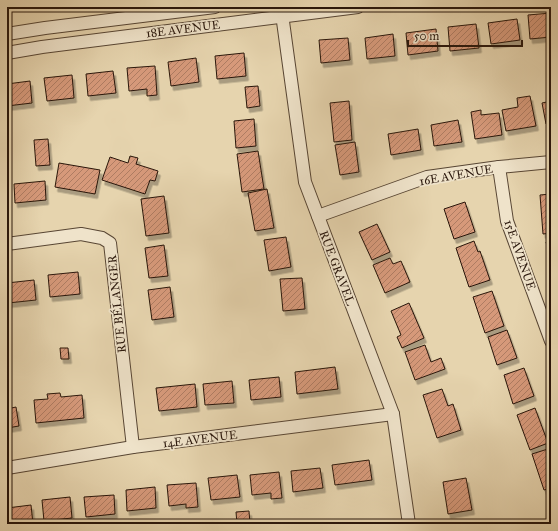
<svg xmlns="http://www.w3.org/2000/svg" width="558" height="531" font-family="'IM FELL Great Primer',serif">
	<style>
		.building { fill: url(#building-hatch); stroke: #29160b; filter: url(#shadow) }
		.lines { fill: none; stroke-linecap: round; stroke-linejoin: round }
		.minor-casing { stroke: #584634; stroke-width: 14 }
		.minor { stroke: #efe3ca; stroke-width: 12 }
		.labels { text-anchor: middle; stroke-width: 3.5; stroke-linejoin: round; paint-order: stroke }
		.street-label { font-size: 12px; fill: #29160b; stroke: #efe3ca }
	</style>
	<defs>
		<pattern id="building-hatch" width="6" height="6" patternUnits="userSpaceOnUse"><rect width="6" height="6" fill="#d6997a"/><path d="M-1 1l2-2M0 6l6-6M5 7l2-2" fill="none" stroke="#ae7c62"/></pattern>
		<filter id="shadow"><feDropShadow dx="2.5" dy="4.5" stdDeviation="0" flood-color="#0004"/></filter>
	</defs>
	<rect width="100%" height="100%" fill="#e6d4ae"/>
	<filter id="stains"><feTurbulence type="fractalNoise" baseFrequency=".005" numOctaves="4"/><feColorMatrix values="0 0 0 0 .2 0 0 0 0 .09 0 0 0 0 .02 0 0 0 .5 -.17"/></filter>
	<radialGradient id="worn" r=".72"><stop offset=".6" stop-color="#630" stop-opacity="0"/><stop offset="1" stop-color="#630" stop-opacity=".3"/></radialGradient>
	<!-- building -->
	<g class="building">
		<path d="M551,13V37L530,39L528,15Z"/>
		<path d="M517,19L520,40L491,44L488,23Z"/>
		<path d="M476,24L479,48L450,51L448,27Z"/>
		<path d="M436,29L438,51L408,55L406,33Z"/>
		<path d="M393,34L395,56L367,59L365,38Z"/>
		<path d="M348,38L350,60L321,63L319,40Z"/>
		<path d="M244,53L246,76L217,79L215,56Z"/>
		<path d="M196,58L199,82L171,86L168,62Z"/>
		<path d="M155,66L157,95L147,96V89L129,91L127,68Z"/>
		<path d="M113,71L116,93L88,96L86,74Z"/>
		<path d="M72,75L74,98L47,101L44,78Z"/>
		<path d="M30,81L32,103L7,106V84Z"/>
		<path d="M258,86L260,106L247,108L245,87Z"/>
		<path d="M530,96L536,126L506,131L502,110L518,107L517,98Z"/>
		<path d="M349,101L352,140L334,142L330,103Z"/>
		<path d="M551,101V123L546,124L542,103Z"/>
		<path d="M481,110V115L499,113L502,135L475,139L471,112Z"/>
		<path d="M254,119L256,146L236,148L234,121Z"/>
		<path d="M458,120L462,142L434,146L431,125Z"/>
		<path d="M418,129L421,150L391,155L388,134Z"/>
		<path d="M48,139L50,165L36,166L34,140Z"/>
		<path d="M355,142L359,172L340,175L335,145Z"/>
		<path d="M258,151L264,189L242,192L237,154Z"/>
		<path d="M130,156L138,158L136,164L158,171L155,181L150,180L145,194L102,180L110,157L128,163Z"/>
		<path d="M59,163L100,170L95,194L55,187Z"/>
		<path d="M45,181L46,200L15,203L14,184Z"/>
		<path d="M267,189L274,228L255,231L248,193Z"/>
		<path d="M551,194V233L543,234L540,195Z"/>
		<path d="M164,196L169,233L146,236L141,199Z"/>
		<path d="M465,202L475,232L454,239L444,209Z"/>
		<path d="M377,224L390,252L372,260L359,232Z"/>
		<path d="M286,237L291,267L269,271L264,240Z"/>
		<path d="M474,241L478,252L480,251L490,280L469,287L456,248Z"/>
		<path d="M551,241V260L546,242Z"/>
		<path d="M164,245L168,276L149,278L145,248Z"/>
		<path d="M390,258L393,264L401,261L410,282L385,293L373,265Z"/>
		<path d="M78,272L80,294L50,297L48,275Z"/>
		<path d="M302,278L305,309L283,311L280,279Z"/>
		<path d="M34,280L36,300L8,303L7,283Z"/>
		<path d="M170,287L174,317L152,320L148,290Z"/>
		<path d="M492,291L504,326L485,333L473,297Z"/>
		<path d="M409,303L424,338L402,348L397,337L401,335L391,311Z"/>
		<path d="M507,330L517,358L497,365L488,337Z"/>
		<path d="M425,345L431,362L441,358L445,369L415,380L405,352Z"/>
		<path d="M60,348H68L69,359H61Z"/>
		<path d="M335,367L338,389L297,394L295,372Z"/>
		<path d="M524,368L534,396L513,404L504,375Z"/>
		<path d="M279,377L281,397L251,400L249,380Z"/>
		<path d="M232,381L234,403L205,405L203,384Z"/>
		<path d="M195,384L197,407L159,411L156,388Z"/>
		<path d="M442,389L448,406L453,404L461,430L437,438L423,395Z"/>
		<path d="M60,393L61,397L82,395L84,418L36,423L34,400L48,399L47,394Z"/>
		<path d="M16,407L19,426L7,428V409Z"/>
		<path d="M535,408L548,443L530,450L517,415Z"/>
		<path d="M551,448V488L544,490L532,454Z"/>
		<path d="M369,460L372,480L335,485L332,465Z"/>
		<path d="M320,468L323,488L293,492L291,471Z"/>
		<path d="M279,472L282,498L271,499V493L252,495L250,475Z"/>
		<path d="M237,475L240,497L211,500L208,478Z"/>
		<path d="M466,478L472,510L448,514L443,482Z"/>
		<path d="M196,483L198,507L186,508V504L169,506L167,485Z"/>
		<path d="M155,487L156,508L127,511L126,490Z"/>
		<path d="M114,495L115,514L86,517L84,497Z"/>
		<path d="M70,497L72,518L44,521L42,500Z"/>
		<path d="M31,505L33,524H7V508Z"/>
		<path d="M249,511L250,524H237L236,512Z"/>
		<path d="M205,520L206,524H193V521Z"/>
	</g>
	<g class="lines">
		<defs>
			<g id="minor">
				<path d="M281,7L305,182L393,414L409,524"/>
				<path d="M7,34L45,28L215,7"/>
				<path d="M7,53L42,47L358,7"/>
				<path d="M499,167L507,221L551,341"/>
				<path d="M318,216L427,177L499,167L551,162"/>
				<path d="M7,244L81,234L102,238L110,243L133,447"/>
				<path d="M7,468L133,447L393,414"/>
			</g>
		</defs>
		<!-- minor casing -->
		<use href="#minor" class="minor-casing"/>
		<!-- minor -->
		<use href="#minor" class="minor"/>
	</g>
	<g class="labels">
		<!-- street labels -->
		<g class="street-label">
			<text transform="translate(183 29) rotate(-7)" y="4">18E AVENUE</text>
			<text transform="translate(456 175) rotate(-10)" y="4">16E AVENUE</text>
			<text transform="translate(520 255) rotate(71)" y="4">15E AVENUE</text>
			<text transform="translate(337 268) rotate(69)" y="4">RUE GRAVEL</text>
			<text transform="translate(117 304) rotate(-96)" y="4">RUE BÉLANGER</text>
			<text transform="translate(200 439) rotate(-7)" y="4">14E AVENUE</text>
		</g>
	</g>
	<!-- margin -->
	<rect width="558" height="531" fill="none" stroke="#e6d4ae" stroke-width="24"/>
	<rect x="8" y="8" width="542" height="515" fill="none" stroke="#29160b" stroke-width="2"/>
	<rect x="12" y="12" width="534" height="507" fill="none" stroke="#29160b"/>
	<!-- scale -->
	<path d="M408 40v6h114v-6" fill="none" stroke="#29160b" stroke-width="2"/>
	<text x="414" y="40" font-size="12" fill="#29160b" stroke="#efe3ca" stroke-width="3" paint-order="stroke">50 m</text>
	<rect width="100%" height="100%" filter="url(#stains)"/>
	<rect width="100%" height="100%" fill="url(#worn)"/>
</svg>
